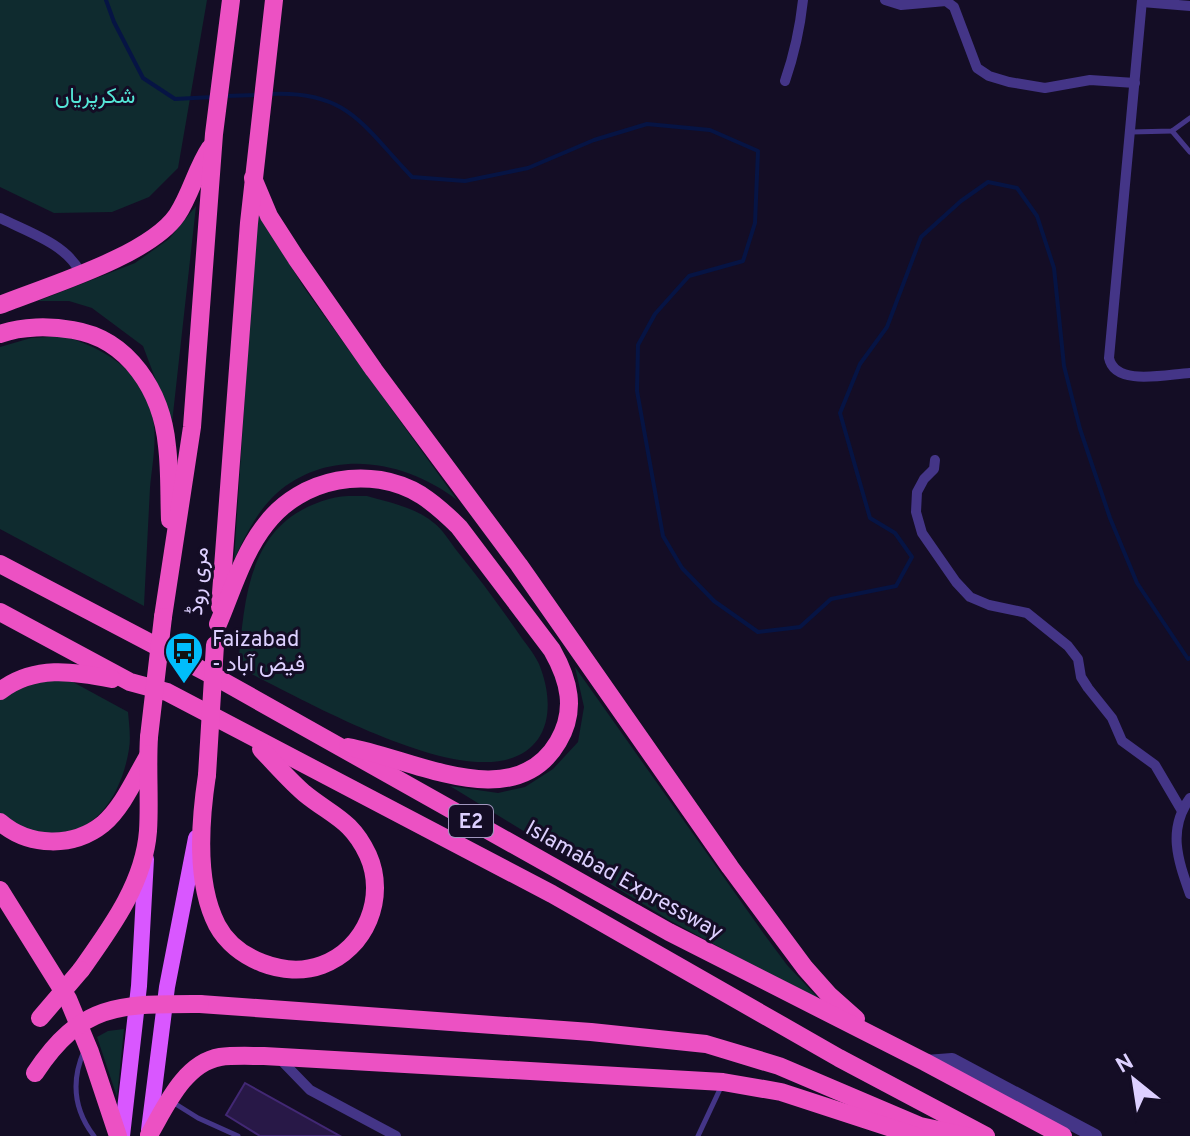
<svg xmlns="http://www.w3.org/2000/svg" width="1190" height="1136" font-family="Overpass,Vazirmatn,sans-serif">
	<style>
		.green { fill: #0f2b2f }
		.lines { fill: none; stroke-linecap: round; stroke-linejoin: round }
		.stream { stroke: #061444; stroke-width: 4 }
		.building { fill: #281847; stroke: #422874; stroke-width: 2 }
		.service { stroke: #443587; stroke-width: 5 }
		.minor { stroke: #443587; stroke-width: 10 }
		.tertiary { stroke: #443587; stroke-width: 14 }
		.primary { stroke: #d957ff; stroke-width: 16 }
		.trunk { stroke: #ec51c3; stroke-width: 18 }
		.trunk-bridge { stroke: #ec51c3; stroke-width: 18 }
		.labels { text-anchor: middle; stroke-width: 6; stroke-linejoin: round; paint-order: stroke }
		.shield { fill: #140d25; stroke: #a196be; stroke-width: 2 }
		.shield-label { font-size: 20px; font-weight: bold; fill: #ddd0ff }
		.park-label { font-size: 22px; fill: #55e7d8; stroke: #140d25 }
		.street-label { font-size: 22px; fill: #ddd0ff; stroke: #140d25 }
		.poi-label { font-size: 22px; fill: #ddd0ff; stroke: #140d25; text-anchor: start }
	</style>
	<rect width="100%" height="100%" fill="#140d25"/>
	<!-- green -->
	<g class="green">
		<path d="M0,0H207L178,168L149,197L112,212L54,213L0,187Z"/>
		<path d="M196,206L172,423L143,346L92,308L69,301H38L135,263L169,239Z"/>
		<path d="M257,212L305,289L457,500C405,460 330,447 277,493C257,511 245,536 234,560Z"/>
		<path d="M64,336C104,349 141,369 152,414C158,437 152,465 150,488C148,527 146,566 144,606L0,529V347L31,338Z"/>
		<path d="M367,496C388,502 417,508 434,523C443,530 450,542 457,551C479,578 499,605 519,634C525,643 534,653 539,664C559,713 546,762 485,762C416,763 301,699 238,667C245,597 247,522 329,499C341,495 355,496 367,496Z"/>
		<path d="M575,667L764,934L787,965L823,1003L669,920L450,786L498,793L525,787L553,769L578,742L584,707Z"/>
		<path d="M44,680L71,681L128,712C129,723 131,738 129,749C122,793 96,838 46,834C29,833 14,822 0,814V700L7,694Z"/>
		<path d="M124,1029L117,1097L97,1037L108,1031Z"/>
	</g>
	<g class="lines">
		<!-- stream -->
		<g class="stream">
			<path d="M106,0L114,22L143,78L175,99L213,97"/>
			<path d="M270,94C348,90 363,126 412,177L465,181L528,168L594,140L647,124L710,130L758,151L755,223L743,261L689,276L655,314L638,345L637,391L663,536L682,568L714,601L758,632L800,627L831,599L896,586L912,557L895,533L870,518L840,413L860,364L887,327L921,237L961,201L988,182L1017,188L1037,216L1054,268L1064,366L1080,429L1110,518L1137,583L1188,659L1190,658"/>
			<path d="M226,96L257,95"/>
		</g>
	</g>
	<!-- building -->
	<path class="building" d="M245,1083L340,1136H260L226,1115Z"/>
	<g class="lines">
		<!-- service -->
		<g class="service">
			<path d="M1172,131L1190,152"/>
			<path d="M1131,132L1172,131L1190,118"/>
			<path d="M84,1051C71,1081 74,1110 94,1136"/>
			<path d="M174,1103L198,1118L238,1136"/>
			<path d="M698,1136L721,1087"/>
		</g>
		<!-- minor -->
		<g class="minor">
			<path d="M885,0L901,5L946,1L954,7L977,68L989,76L1009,82L1045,88L1090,80L1135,83"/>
			<path d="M1142,0L1109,358C1115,387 1167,374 1190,373"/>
			<path d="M1142,2L1190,6"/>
			<path d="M785,81C794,55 800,28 803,0"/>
			<path d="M0,218C28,232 66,244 80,272"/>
			<path d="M935,460L934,469L924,479L917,492L916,512L922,533L956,582L970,597L989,605L1027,613L1068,646L1078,659L1081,677L1088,688L1112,718L1122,741L1155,765L1182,811"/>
			<path d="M1190,798C1167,830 1178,860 1190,894"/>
			<path d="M279,1058L310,1090L396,1136"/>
		</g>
		<!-- tertiary -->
		<path class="tertiary" d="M926,1062L952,1060L1095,1136"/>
		<!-- primary -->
		<g class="primary">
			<path d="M149,1130L167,987L196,838"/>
			<path d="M122,1136L139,986L146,859"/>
		</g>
		<!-- trunk -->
		<g class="trunk">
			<path d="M253,178L269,216L296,258L374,370L519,565L730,867L805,968L829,995L856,1019"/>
			<path d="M0,305C47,286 149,256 177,215C191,194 196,169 210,148"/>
			<path d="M0,334C22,326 50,326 73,330C129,339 162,392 167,446C170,470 169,495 170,520"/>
			<path d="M0,564L221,680L669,932L925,1062L1063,1136"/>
			<path d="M220,607L249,223L274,0"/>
			<path d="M0,612L130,682L167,692L552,894L839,1058L986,1136"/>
			<path d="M163,617L192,427L214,134L231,0"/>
			<path d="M218,624C232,591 243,553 266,524C301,478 370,464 421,495C435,504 447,515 459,527L552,650C569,680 577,710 558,742C514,817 412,758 348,747"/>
			<path d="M0,691C34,665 73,671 112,679"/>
			<path d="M207,775C200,821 195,882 217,925C235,959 285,979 322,965C366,949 387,897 368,855C351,819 332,816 304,793C289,780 275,764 261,749"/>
			<path d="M0,822C29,847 73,848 103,824C123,807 135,778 148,756"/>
			<path d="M0,890L68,999L90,1052L118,1136"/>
			<path d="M81,970C110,929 144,884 148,831C150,800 147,769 149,737"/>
			<path d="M200,1004L591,1032L706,1044L779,1066L920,1126L967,1136"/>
			<path d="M149,1135C165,1108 184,1063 220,1057C234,1055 250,1056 264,1056L723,1082L781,1092L916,1136"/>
		</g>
		<!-- trunk-bridge -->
		<g class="trunk-bridge">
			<path d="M149,737L163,617"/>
			<path d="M207,775L215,645"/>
			<path d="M40,1018L81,970"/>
			<path d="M35,1073C82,1002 121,1004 200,1004"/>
		</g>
	</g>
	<!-- icons -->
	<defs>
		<symbol id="bus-pin" viewBox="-11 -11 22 30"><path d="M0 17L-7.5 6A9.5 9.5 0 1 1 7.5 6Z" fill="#00bdfb" stroke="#140d25"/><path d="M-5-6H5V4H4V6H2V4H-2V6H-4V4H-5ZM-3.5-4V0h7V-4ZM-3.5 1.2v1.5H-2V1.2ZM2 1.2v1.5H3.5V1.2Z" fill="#111"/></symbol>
	</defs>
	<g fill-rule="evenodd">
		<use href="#bus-pin" x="162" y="629" width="44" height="60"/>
	</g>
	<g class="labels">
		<!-- shield labels -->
		<rect class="shield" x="449" y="805" width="44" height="32" rx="6"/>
		<g class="shield-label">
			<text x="471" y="828">E2</text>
		</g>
		<!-- park labels -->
		<g class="park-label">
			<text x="95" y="103">شکرپریاں</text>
		</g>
		<!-- street labels -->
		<g class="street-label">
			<text transform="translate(197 581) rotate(-85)" y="8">مری روڈ</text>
			<text transform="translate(625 879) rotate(29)" y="8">Islamabad Expressway</text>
		</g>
		<!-- poi labels -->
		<g class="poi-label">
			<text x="212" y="646">Faizabad<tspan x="212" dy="25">- فیض آباد</tspan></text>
		</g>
	</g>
	<!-- north arrow -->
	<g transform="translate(1134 1080) rotate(330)" stroke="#140d25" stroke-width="6" paint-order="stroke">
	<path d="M0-6L14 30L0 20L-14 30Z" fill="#ddd0ff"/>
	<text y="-12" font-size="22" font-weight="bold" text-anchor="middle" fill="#ddd0ff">N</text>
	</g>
</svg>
